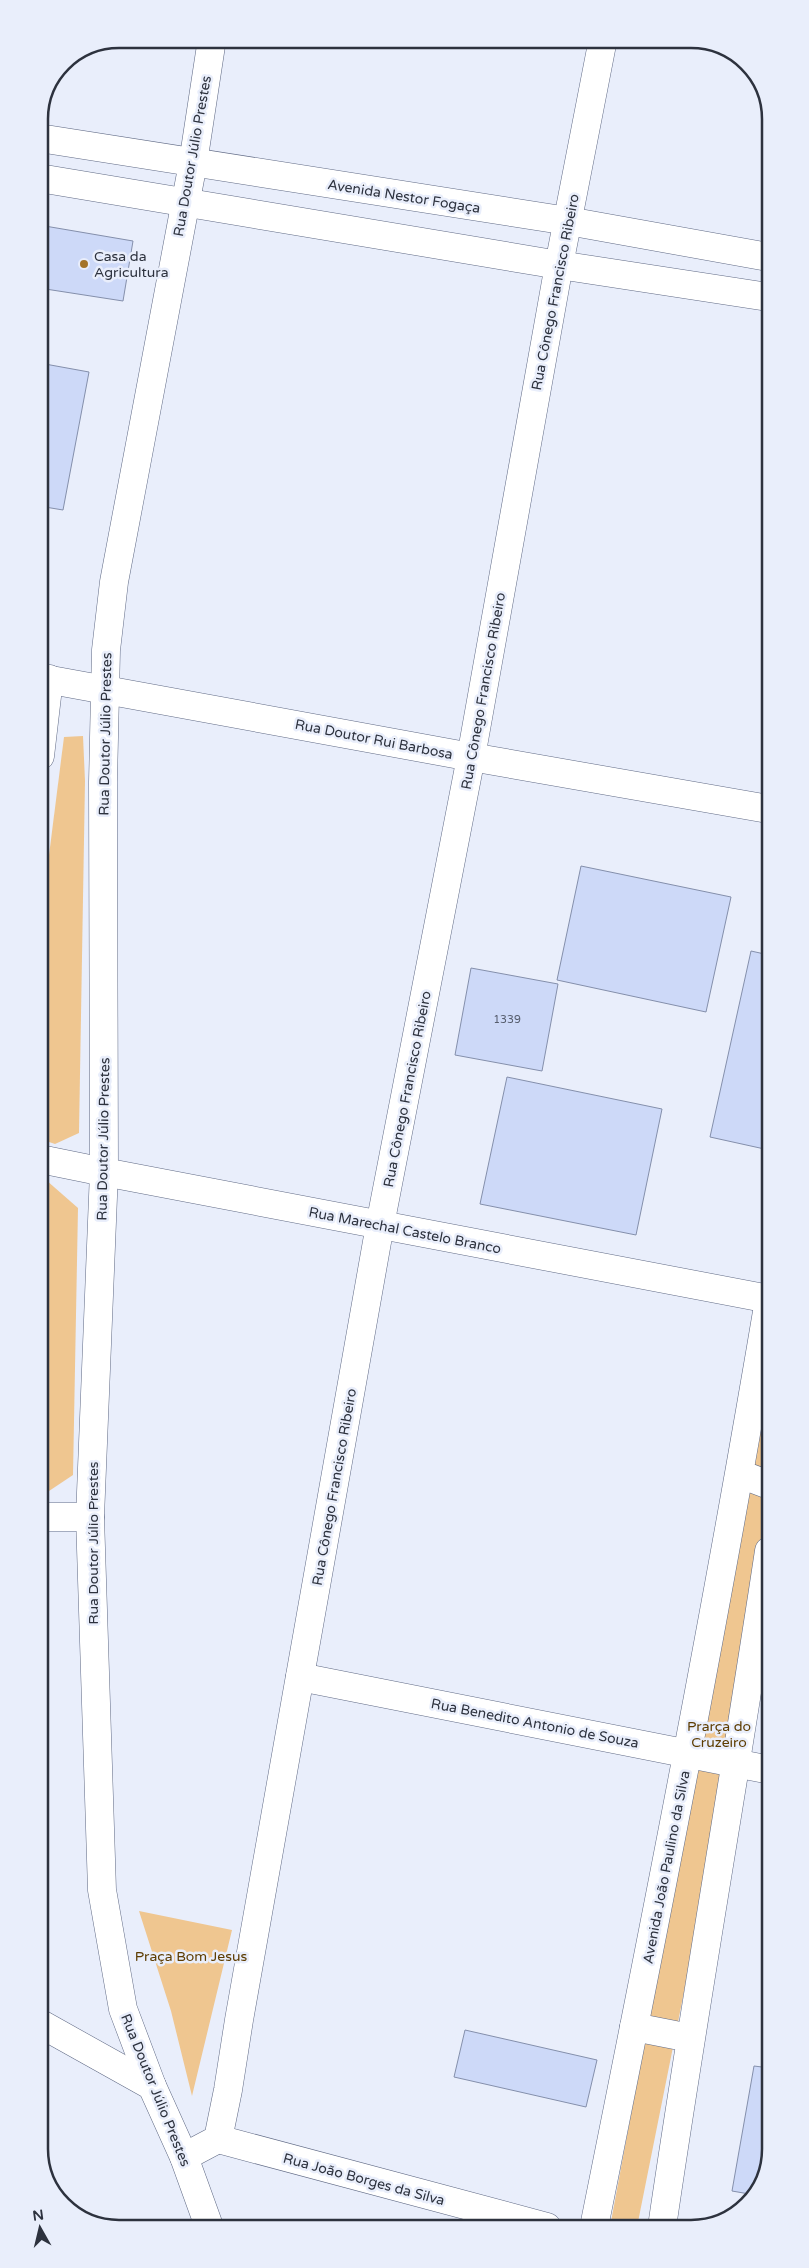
<svg xmlns="http://www.w3.org/2000/svg" width="809" height="2268" font-family="'Varela Round',sans-serif">
	<style>
		.green { fill: #efc690 }
		.building { fill: #cdd9f8; stroke: #848fab }
		.lines { fill: none; stroke-linecap: round; stroke-linejoin: round }
		.street-casing { stroke: #606a85; stroke-width: 29 }
		.secondary-casing { stroke: #606a85; stroke-width: 29 }
		.street { stroke: #fff; stroke-width: 28 }
		.secondary { stroke: #fff; stroke-width: 28 }
		.poi-dot { fill: #a47428; stroke: #e9eefb; stroke-width: 2 }
		.labels { text-anchor: middle; stroke-width: 5; stroke-linejoin: round; paint-order: stroke }
		.number-label { font-size: 11px; fill: #555c6c }
		.street-label { font-size: 14px; fill: #2d323e; stroke: #e9eefb }
		.poi-label { font-size: 14px; fill: #2d323e; stroke: #e9eefb; text-anchor: start }
		.park-label { font-size: 14px; fill: #5d3c00; stroke: #e9eefb }
		.rim { fill: none; stroke: #2d323e; stroke-width: 2.5 }
	</style>
	<rect width="100%" height="100%" fill="#e9eefb"/>
	<!-- green -->
	<g class="green">
		<path d="M83,736L85,781L79,1133L55,1144L40,1139V926L64,737Z"/>
		<path d="M40,1179L46,1180L78,1208L73,1475L49,1491H41Z"/>
		<path d="M769,1372V1491L747,1621L735,1737L637,2227H610Z"/>
		<path d="M139,1911L232,1930L192,2096L171,2011Z"/>
	</g>
	<!-- building -->
	<g class="building">
		<path d="M39,225L133,241L123,301L39,288Z"/>
		<path d="M45,364L89,372L63,510L39,506V395Z"/>
		<path d="M581,866L731,897L706,1012L557,980Z"/>
		<path d="M751,951L769,955V1150L710,1137Z"/>
		<path d="M471,968L558,984L542,1071L455,1055Z"/>
		<path d="M507,1077L662,1109L636,1235L480,1204Z"/>
		<path d="M465,2030L597,2060L586,2107L454,2077Z"/>
		<path d="M754,2066L770,2068V2149L755,2195L732,2191Z"/>
	</g>
	<g class="lines">
		<defs>
			<g id="street">
				<path d="M39,138L568,221L768,257"/>
				<path d="M39,178L559,265L768,297"/>
				<path d="M40,678L471,757L768,809"/>
				<path d="M40,756L49,679"/>
				<path d="M40,1159L104,1172"/>
				<path d="M740,1474L769,1485"/>
				<path d="M41,1517H90"/>
				<path d="M300,1677L770,1770"/>
				<path d="M41,2024L152,2086"/>
				<path d="M218,2139L547,2227"/>
			</g>
			<g id="secondary">
				<path d="M104,1172L769,1299"/>
				<path d="M634,2027L690,2038"/>
				<path d="M184,2157L218,2139L228,2090L239,2020L380,1225L471,757L559,265L603,39"/>
				<path d="M594,2227C656,1919 717,1610 769,1300"/>
				<path d="M662,2227C695,2001 735,1777 769,1551"/>
				<path d="M210,2229L184,2157L152,2086L123,2009L102,1890L90,1517L104,1172L103,782L106,650L114,582L193,163L212,39"/>
			</g>
		</defs>
		<!-- street casing -->
		<use href="#street" class="street-casing"/>
		<!-- secondary casing -->
		<use href="#secondary" class="secondary-casing"/>
		<!-- street -->
		<use href="#street" class="street"/>
		<!-- secondary -->
		<use href="#secondary" class="secondary"/>
	</g>
	<!-- markers -->
	<circle class="poi-dot" cx="84" cy="264" r="5"/>
	<g class="labels">
		<!-- number labels -->
		<g class="number-label">
			<text x="507" y="1023">1339</text>
		</g>
		<!-- street labels -->
		<g class="street-label">
			<text transform="translate(192 156) rotate(-80)" y="5">Rua Doutor Júlio Prestes</text>
			<text transform="translate(404 196) rotate(9)" y="5">Avenida Nestor Fogaça</text>
			<text transform="translate(555 292) rotate(-79)" y="5">Rua Cônego Francisco Ribeiro</text>
			<text transform="translate(483 691) rotate(-80)" y="5">Rua Cônego Francisco Ribeiro</text>
			<text transform="translate(105 734) rotate(-89)" y="5">Rua Doutor Júlio Prestes</text>
			<text transform="translate(374 739) rotate(11)" y="5">Rua Doutor Rui Barbosa</text>
			<text transform="translate(407 1089) rotate(-79)" y="5">Rua Cônego Francisco Ribeiro</text>
			<text transform="translate(103 1139) rotate(-89)" y="5">Rua Doutor Júlio Prestes</text>
			<text transform="translate(405 1230) rotate(11)" y="5">Rua Marechal Castelo Branco</text>
			<text transform="translate(334 1487) rotate(-80)" y="5">Rua Cônego Francisco Ribeiro</text>
			<text transform="translate(93 1543) rotate(-90)" y="5">Rua Doutor Júlio Prestes</text>
			<text transform="translate(535 1723) rotate(11)" y="5">Rua Benedito Antonio de Souza</text>
			<text transform="translate(666 1867) rotate(-79)" y="5">Avenida João Paulino da Silva</text>
			<text transform="translate(156 2090) rotate(68)" y="5">Rua Doutor Júlio Prestes</text>
			<text transform="translate(364 2179) rotate(15)" y="5">Rua João Borges da Silva</text>
		</g>
		<!-- poi labels -->
		<g class="poi-label">
			<text x="94" y="261">Casa da<tspan x="94" dy="16">Agricultura</tspan></text>
		</g>
		<!-- park labels -->
		<g class="park-label">
			<text x="719" y="1731">Prarça do<tspan x="719" dy="16">Cruzeiro</tspan></text>
			<text x="191" y="1961">Praça Bom Jesus</text>
		</g>
	</g>
	<!-- crop -->
	<path d="M0 0H809V2268H0ZM119 48H691A71 71 0 0 1 762 119V2149A71 71 0 0 1 691 2220H119A71 71 0 0 1 48 2149V119A71 71 0 0 1 119 48Z" fill="#e9eefb" fill-rule="evenodd"/>
	<path class="rim" d="M119 48H691A71 71 0 0 1 762 119V2149A71 71 0 0 1 691 2220H119A71 71 0 0 1 48 2149V119A71 71 0 0 1 119 48Z"/>
	<!-- north arrow -->
	<g transform="translate(40 2228) rotate(352)" stroke="#e9eefb" stroke-width="4" paint-order="stroke">
	<path d="M0-4L9 19L0 12L-9 19Z" fill="#2d323e"/>
	<text y="-8" font-size="14" font-weight="bold" text-anchor="middle" fill="#2d323e">N</text>
	</g>
</svg>
